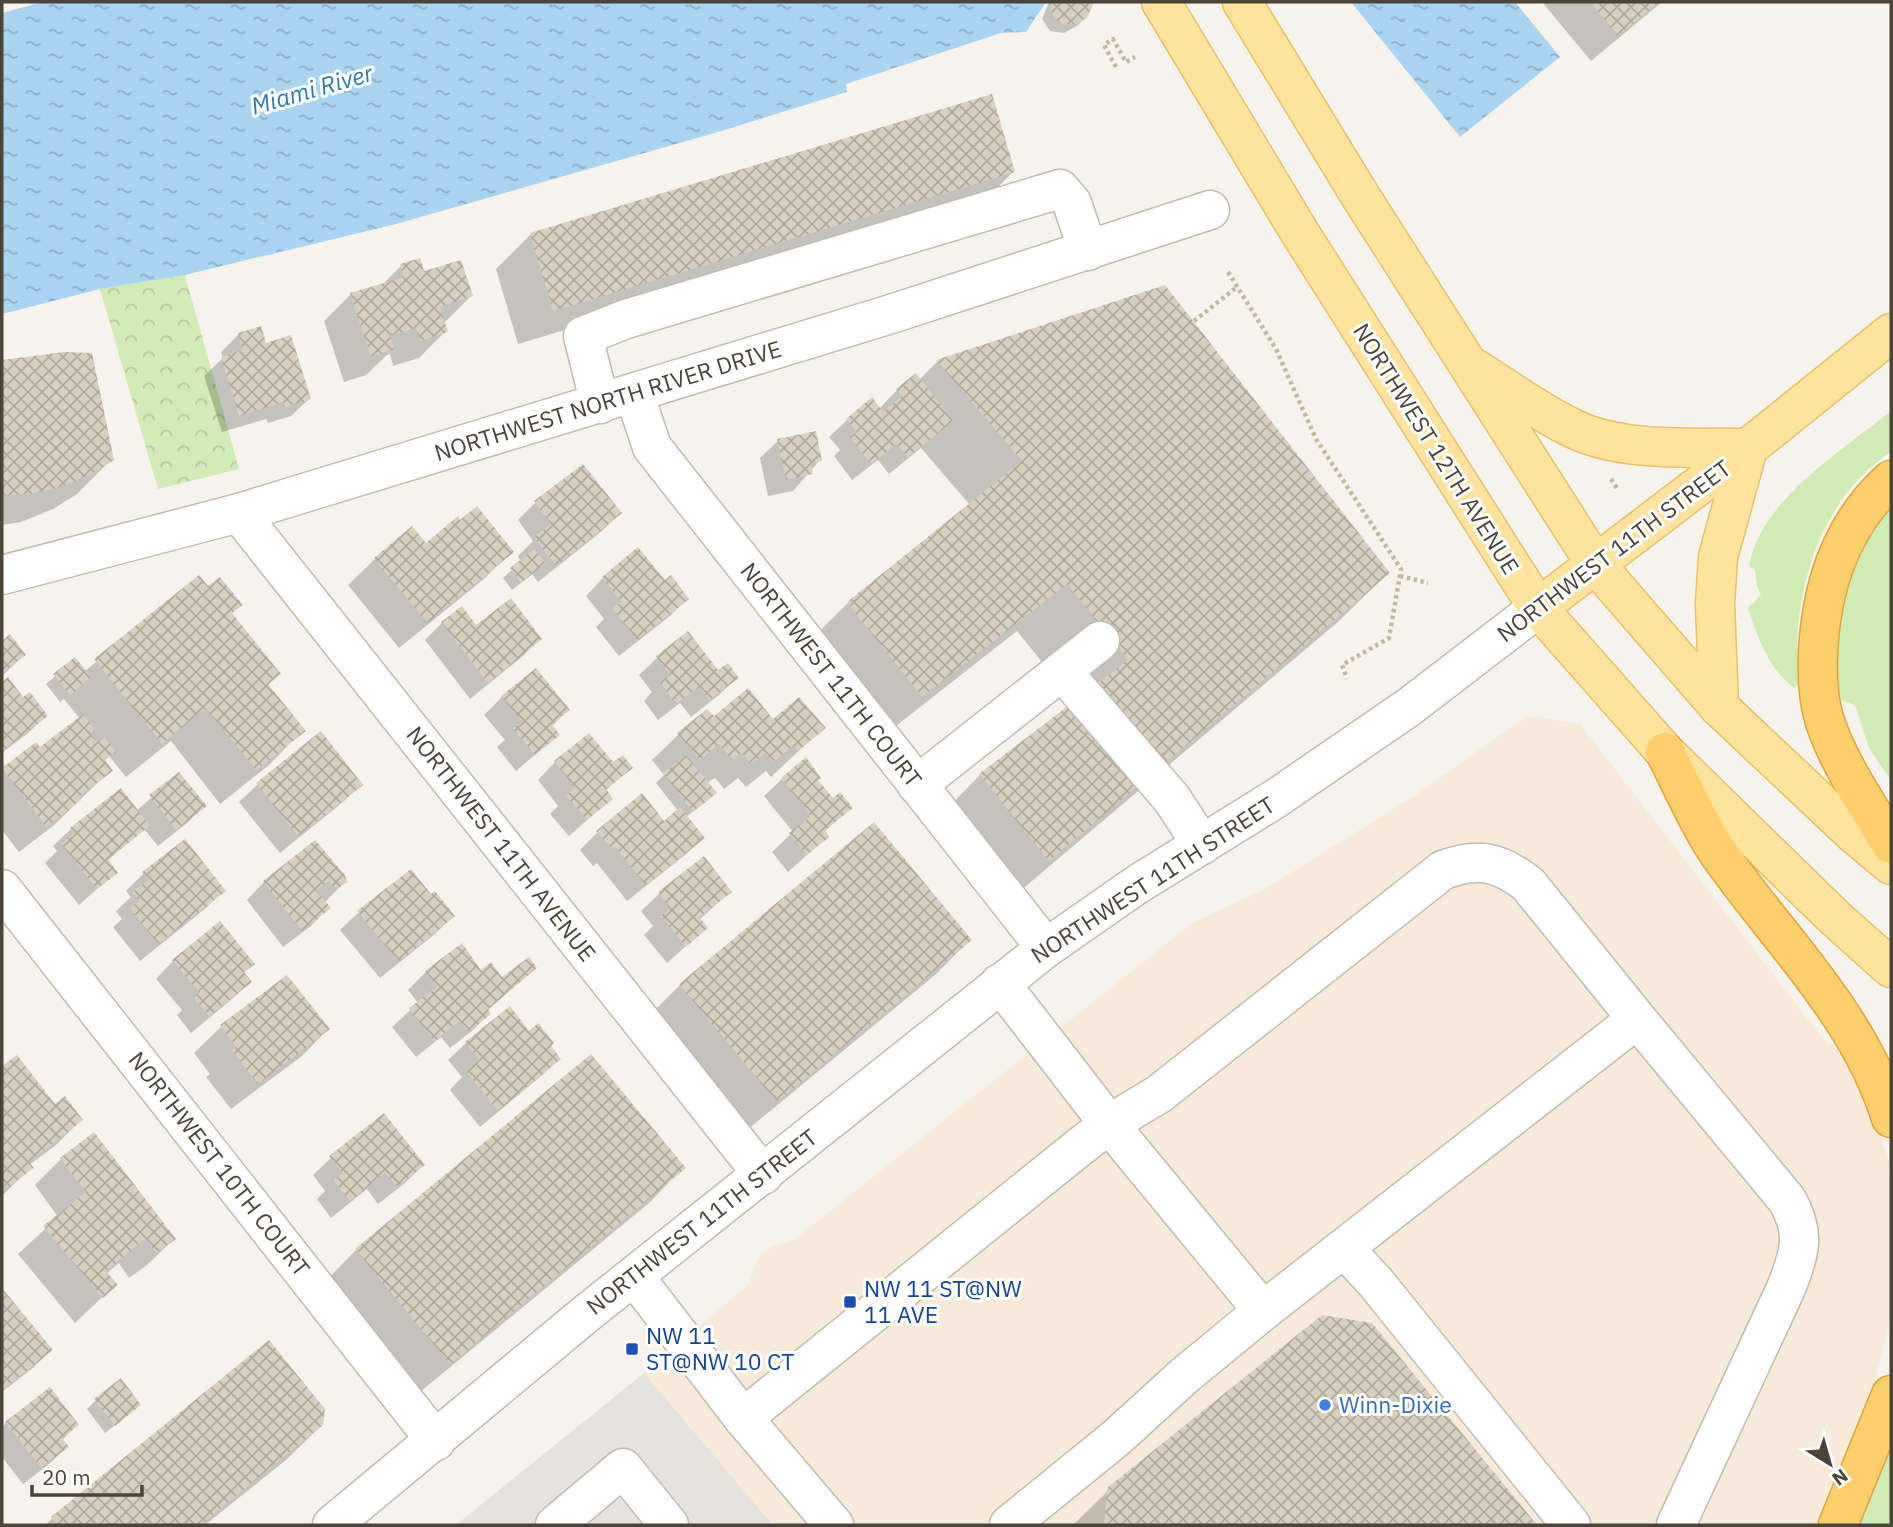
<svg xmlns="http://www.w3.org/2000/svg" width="1893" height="1527" font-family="'IBM Plex Sans',sans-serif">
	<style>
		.commercial { fill: #f7ead8 }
		.industrial { fill: #e6e2dd }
		.grass { fill: #d2eab5 }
		.forest { fill: url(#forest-crowns) }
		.water { fill: url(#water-ripples) }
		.shadow { fill: #0003 }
		.building { fill: url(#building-cross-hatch) }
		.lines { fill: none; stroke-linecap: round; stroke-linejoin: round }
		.minor-casing { stroke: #c2bbae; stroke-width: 41 }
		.major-casing { stroke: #e6c16a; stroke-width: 41 }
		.highway-casing { stroke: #e0a43c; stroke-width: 41 }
		.path { stroke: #c4b79f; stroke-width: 4.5; stroke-dasharray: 3.5 3.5; stroke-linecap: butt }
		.minor { stroke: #fff; stroke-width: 38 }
		.major { stroke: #ffe39c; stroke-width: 38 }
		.highway { stroke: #ffcf6e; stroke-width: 38 }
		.transit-dot { fill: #1a4fb4; stroke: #fff; stroke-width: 2.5 }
		.shop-dot { fill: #3f7fe0; stroke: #fff; stroke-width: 2.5 }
		.labels { text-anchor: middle; stroke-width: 6; stroke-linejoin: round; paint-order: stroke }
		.street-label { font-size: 23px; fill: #4b4439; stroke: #fff }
		.transit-label { font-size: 23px; fill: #164399; stroke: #fff; text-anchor: start }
		.shop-label { font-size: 23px; fill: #366cbe; stroke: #fff; text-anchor: start }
		.water-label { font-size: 24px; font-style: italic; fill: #2e7ab2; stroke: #fff }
	</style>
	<defs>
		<pattern id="forest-crowns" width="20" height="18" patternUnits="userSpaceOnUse" patternTransform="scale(1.75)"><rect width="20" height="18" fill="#d2eab5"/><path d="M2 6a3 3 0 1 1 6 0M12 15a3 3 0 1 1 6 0" fill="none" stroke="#b6ca9c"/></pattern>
		<pattern id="water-ripples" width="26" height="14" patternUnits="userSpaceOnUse" patternTransform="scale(1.75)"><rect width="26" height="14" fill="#a9d4f2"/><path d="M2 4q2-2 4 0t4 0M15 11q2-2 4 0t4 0" fill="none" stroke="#8caec5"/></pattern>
		<pattern id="building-cross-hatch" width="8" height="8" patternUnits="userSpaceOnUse" patternTransform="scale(1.75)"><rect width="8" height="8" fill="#d8cfc1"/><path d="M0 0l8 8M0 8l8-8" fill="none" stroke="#b1aa9e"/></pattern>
	</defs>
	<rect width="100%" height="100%" fill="#f6f3ec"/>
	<!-- commercial -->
	<path class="commercial" d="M1527,716L1580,724L1816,1030L1829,1045L1838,1041L1864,1081L1889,1163L1891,1181V1319L1867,1409L1817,1525H773L644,1373L748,1285L760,1256L771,1247L794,1240L1192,923L1265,889L1416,795Z"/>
	<!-- industrial -->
	<path class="industrial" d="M644,1373L773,1525H456Z"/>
	<!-- grass -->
	<g class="grass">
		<path d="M1891,411V452C1819,498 1788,601 1800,682L1794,688C1769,670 1757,636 1748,608L1761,595L1757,586L1755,569L1749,567C1758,502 1843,450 1891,411Z"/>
		<path d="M1886,511H1891V781L1869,748L1855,705L1841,700C1837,683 1832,664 1834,646C1839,596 1857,551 1886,511Z"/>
		<path d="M1891,1441V1525H1856Z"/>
	</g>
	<!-- forest -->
	<path class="forest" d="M185,275L239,469L158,489L100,289Z"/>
	<!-- water -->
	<g class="water">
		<path d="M43,2H1046L1026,32L1001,33L846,84L847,92L718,132L396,224L185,275L100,289L2,314V13Z"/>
		<path d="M1351,2H1515L1560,57L1460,137Z"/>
	</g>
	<!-- shadow -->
	<g class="shadow">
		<path d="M1049,2H1092L1086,17L1077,26L1064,33L1050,31L1042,19Z"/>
		<path d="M1542,2H1662L1591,61Z"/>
		<path d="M1013,172L979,206L518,344L496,269L530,235Z"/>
		<path d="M401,266L423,273L471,296L445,322L446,331L419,358L393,366L390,354L387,355L366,375L344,382L324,321L350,295L382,285Z"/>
		<path d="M1165,287L1388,573L1339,621L1000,908L932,824L980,775L1075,703L1017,631L873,744L799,651L848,603L970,505L921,448L889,474L878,460L852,480L834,456L840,450L829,437L847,420L879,409L897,390L916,376L919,380L937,362Z"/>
		<path d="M239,334L264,345L309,399L291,416L268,423L266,419L222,432L204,376L223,358L221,352Z"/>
		<path d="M24,358L112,459L77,494L53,509L21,522L2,525V362Z"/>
		<path d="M778,441L820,460L793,491L768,496L760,458Z"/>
		<path d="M583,466L620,513L602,531L538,582L532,574L512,590L503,578L521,562L518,556L533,541L518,520L535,503Z"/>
		<path d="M426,545L512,551L485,578L399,648L348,585L375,559Z"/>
		<path d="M199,577L208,588L240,605L231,614L279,674L267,686L303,730L269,765L220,804L171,741L126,777L109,756L103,762L110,771L53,826L19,852L2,830V771L35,745L39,750L80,719L64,699L60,702L46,684L75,659L84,672Z"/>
		<path d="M603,578L665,583L687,599L670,616L619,656L596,627L604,619L586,596Z"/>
		<path d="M442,623L540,639L523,656L470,699L425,640Z"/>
		<path d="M688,634L718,673L736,678L719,695L691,717L680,703L658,720L644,701L652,692L639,675L657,658Z"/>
		<path d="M10,637L24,655L2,676V643Z"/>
		<path d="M536,670L568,710L552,726L558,735L516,771L497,747L505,740L484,715L502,697Z"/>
		<path d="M7,680L23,699L46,716L28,733L2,753V684Z"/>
		<path d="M713,719L773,722L823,728L771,777L766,771L746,787L738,778L724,789L715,778L707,783L706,801L686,817L702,838L685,855L627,901L597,863L593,866L580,850L598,832L663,823L678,811L656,783L664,775L652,760L679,734Z"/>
		<path d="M320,734L361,785L343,802L280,853L239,802L257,785Z"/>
		<path d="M555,762L613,765L631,767L605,791L611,799L569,836L550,814L558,806L538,780Z"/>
		<path d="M179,774L204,806L187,823L158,846L144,829L107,861L116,872L79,905L45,863L57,851L53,846L71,829L136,811Z"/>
		<path d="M782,779L816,780L833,801L851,807L824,832L827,837L788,872L772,852L793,832L764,796Z"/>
		<path d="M315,842L345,882L324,903L328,908L311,926L283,947L247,900L264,882Z"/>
		<path d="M704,858L730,892L699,920L706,928L667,963L644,935L653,926L641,911L659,894Z"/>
		<path d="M411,872L431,897L453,916L435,934L380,978L340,930L358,913Z"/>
		<path d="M144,873L223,890L206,908L140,961L113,927L122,919L116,911L131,897L126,891Z"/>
		<path d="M970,940L935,975L741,1135L646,1019L680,985Z"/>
		<path d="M461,946L481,972L502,979L535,968L487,1011L489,1014L472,1031L450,1048L441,1037L416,1057L392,1027L418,1003L408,990L426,972Z"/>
		<path d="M173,961L252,964L243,973L250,982L232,999L191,1033L177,1015L182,1010L156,979Z"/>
		<path d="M287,977L328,1029L302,1056L231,1109L206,1077L210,1074L194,1053L221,1027Z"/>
		<path d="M529,1033L549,1046L559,1059L541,1076L480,1127L450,1090L462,1077L448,1060L466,1043Z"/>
		<path d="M17,1057L54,1106L81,1120L55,1146L29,1165L31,1167L2,1196V1068Z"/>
		<path d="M331,1158L423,1165L405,1183L378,1204L367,1189L331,1218L317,1199L325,1191L313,1175Z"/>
		<path d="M61,1159L174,1239L147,1265L129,1278L119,1263L106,1274L115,1285L75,1323L18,1254L58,1217L35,1185Z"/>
		<path d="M683,1168L649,1203L414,1397L322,1285L356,1250Z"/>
		<path d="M2,1291L51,1350L33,1368L2,1392Z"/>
		<path d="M1371,1324L1535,1525H1073L1109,1490Z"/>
		<path d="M96,1400L130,1413L105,1433L87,1409Z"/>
		<path d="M6,1423L77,1425L62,1440L67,1447L49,1464L23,1484L2,1457V1427Z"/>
		<path d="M322,1425L286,1460L205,1525H45L53,1518Z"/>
	</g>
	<!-- building -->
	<g class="building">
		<path d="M1052,2H1094L1087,18L1074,25L1059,23L1050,10Z"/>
		<path d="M1590,2H1659L1618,36Z"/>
		<path d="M992,94L1015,172L553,311L530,233Z"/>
		<path d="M420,258L424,271L461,260L473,296L440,307L448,332L420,341L416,328L390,336L394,349L371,357L350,293L404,277L400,264Z"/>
		<path d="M1165,285L1390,573L1049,861L979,774L1128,660L1067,584L922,697L847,602L1022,461L936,360Z"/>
		<path d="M261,326L266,343L291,335L311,399L286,407L284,402L239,416L221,357L243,350L238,333Z"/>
		<path d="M64,352L92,353L114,460L89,475L57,488L35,493L2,496V360Z"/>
		<path d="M916,373L953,421L908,457L896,444L871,464L850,437L857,432L846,419L872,397L883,412L902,396L896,389Z"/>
		<path d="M816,431L822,461L811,463L813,474L786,480L777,439Z"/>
		<path d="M583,464L622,513L556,566L534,537L551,524L534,501Z"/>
		<path d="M477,506L514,552L427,623L374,558L412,526L426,543L458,516L460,520Z"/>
		<path d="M638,547L665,580L671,575L689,599L637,640L612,608L622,602L602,577Z"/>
		<path d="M534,549L546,563L521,583L510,568Z"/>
		<path d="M199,575L208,586L220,577L243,605L232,613L281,674L268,684L306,731L256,770L206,708L162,744L94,659Z"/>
		<path d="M511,598L542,639L488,683L441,622L462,606L476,625Z"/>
		<path d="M688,631L718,670L728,663L739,678L709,700L699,687L676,704L660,682L670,675L656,656Z"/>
		<path d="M10,634L26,655L2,673V641Z"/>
		<path d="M75,657L91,677L70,695L53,674Z"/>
		<path d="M536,668L570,710L552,724L560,735L535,755L513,728L522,722L501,696Z"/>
		<path d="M8,677L23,697L30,692L48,716L2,751V682Z"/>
		<path d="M748,688L773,719L799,697L826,728L798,751L793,746L773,762L765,753L751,764L742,753L732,760L719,744L700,760L677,733L707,709L714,716Z"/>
		<path d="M83,714L95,731L91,734L97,743L104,737L116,752L105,760L113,771L79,796L81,800L46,827L2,768L36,742L40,747Z"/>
		<path d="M321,731L363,785L298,836L256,783Z"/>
		<path d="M589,733L613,762L623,755L633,768L606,789L613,799L587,820L566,795L575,788L554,761Z"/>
		<path d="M686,755L717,793L693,812L663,773Z"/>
		<path d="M806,757L821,778L818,780L833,798L840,792L853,808L825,830L829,837L807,855L789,833L811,816L781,778Z"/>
		<path d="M179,772L207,806L176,830L149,795Z"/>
		<path d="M121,788L150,826L108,859L118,873L97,889L61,844L74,833L70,828Z"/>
		<path d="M642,793L664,821L680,807L705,838L646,885L615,847L612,849L596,831Z"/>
		<path d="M874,822L972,940L777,1102L679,984Z"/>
		<path d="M185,839L226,891L158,944L130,908L139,901L132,892L149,880L142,872Z"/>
		<path d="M315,840L345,875L347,882L338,888L332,886L330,880L316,890L331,908L302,931L263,881Z"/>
		<path d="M704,856L732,892L699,917L708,928L686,947L661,916L670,909L658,892Z"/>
		<path d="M411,869L431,894L435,891L455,916L399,962L357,911Z"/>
		<path d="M220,921L255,964L244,972L252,982L209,1016L193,997L199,992L172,960Z"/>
		<path d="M462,943L481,970L491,962L502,977L529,957L537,968L488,1009L491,1014L468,1032L460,1021L434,1041L409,1008L437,987L425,971Z"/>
		<path d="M287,975L330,1029L258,1084L232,1050L236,1047L220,1025Z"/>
		<path d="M510,1006L529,1031L538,1023L554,1043L551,1046L561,1059L498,1111L466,1071L480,1060L465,1042Z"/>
		<path d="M591,1054L686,1168L450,1364L355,1249Z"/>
		<path d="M17,1055L55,1104L65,1096L83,1120L29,1162L34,1168L7,1188L2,1181V1066Z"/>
		<path d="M384,1113L425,1165L397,1187L385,1173L350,1201L333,1180L343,1173L329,1156Z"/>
		<path d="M94,1132L176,1239L156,1253L146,1238L106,1271L118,1285L103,1298L43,1226L86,1192L60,1158Z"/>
		<path d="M2,1288L53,1350L2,1390Z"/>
		<path d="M1322,1315L1372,1323L1537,1525H1104L1107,1488Z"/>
		<path d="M269,1340L325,1409L323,1425L200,1525H58L51,1517Z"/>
		<path d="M121,1378L141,1405L115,1426L94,1399Z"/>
		<path d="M50,1387L79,1425L62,1438L69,1447L41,1467L5,1422Z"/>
	</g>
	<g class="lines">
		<defs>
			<g id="minor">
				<path d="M634,393L652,447L1046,948"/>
				<path d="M600,404L583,336L626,319L1060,189L1072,203L1088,251"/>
				<path d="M239,513L763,1175"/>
				<path d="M2,575L239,513L314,490L891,314L1210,210"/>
				<path d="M1062,671L1172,799L1202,845"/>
				<path d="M917,785L1100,641"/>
				<path d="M2,889L436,1441"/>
				<path d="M1000,983L1109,1124L1263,1311"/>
				<path d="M1637,1019L1787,1200C1806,1233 1800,1252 1787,1286L1676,1525"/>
				<path d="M1344,1248L1377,1284L1571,1525"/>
				<path d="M634,1276L743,1418L834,1525"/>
				<path d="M743,1418L1077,1149L1109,1124L1159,1094L1443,870C1478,857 1498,861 1528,884L1637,1019L1263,1311L1184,1376L1116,1438L1009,1525"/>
				<path d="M332,1525L587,1313L1046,948L1138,884L1275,799L1409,707L1538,608"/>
				<path d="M555,1525L623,1468L669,1525"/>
			</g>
			<g id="major">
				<path d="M1161,2L1300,233L1538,608L1665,752L1834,917L1891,968"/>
				<path d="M1242,2L1361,197L1596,565L1719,707L1854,834L1891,865"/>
				<path d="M1476,369C1507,389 1539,412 1572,428C1622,453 1694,447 1748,448"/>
				<path d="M1538,608L1748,448L1891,333"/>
				<path d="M1719,707L1715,604L1718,557L1748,448"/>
			</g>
			<g id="highway">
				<path d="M1891,480C1841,525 1821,588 1818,653C1817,675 1818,700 1825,722C1840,766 1867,804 1891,844"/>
				<path d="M1665,752C1681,783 1698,823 1717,851C1778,939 1859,1014 1891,1118"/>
				<path d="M1838,1525L1891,1395"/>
			</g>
		</defs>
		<!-- minor casing -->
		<use href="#minor" class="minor-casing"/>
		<!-- major casing -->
		<use href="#major" class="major-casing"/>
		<!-- highway casing -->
		<use href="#highway" class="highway-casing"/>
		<!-- path -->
		<g class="path">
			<path d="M1116,67L1104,45L1113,39L1126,62L1135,57"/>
			<path d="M1228,272L1276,349L1316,439L1401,569L1389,638L1342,665L1347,679"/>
			<path d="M1194,321L1237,287"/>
			<path d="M1611,479L1618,490"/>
			<path d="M1400,576L1428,583"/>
		</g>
		<!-- minor -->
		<use href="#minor" class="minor"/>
		<!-- major -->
		<use href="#major" class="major"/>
		<!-- highway -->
		<use href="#highway" class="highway"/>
	</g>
	<!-- markers -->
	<g class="transit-dot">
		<rect x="843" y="1295" width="14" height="14" rx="3.5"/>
		<rect x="625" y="1342" width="14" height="14" rx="3.5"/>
	</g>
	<circle class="shop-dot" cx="1325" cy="1405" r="7"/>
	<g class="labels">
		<!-- street labels -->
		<g class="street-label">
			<text transform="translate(608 401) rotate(-17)" y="8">NORTHWEST NORTH RIVER DRIVE</text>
			<text transform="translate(1436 449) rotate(58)" y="8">NORTHWEST 12TH AVENUE</text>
			<text transform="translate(1614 551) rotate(-37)" y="8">NORTHWEST 11TH STREET</text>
			<text transform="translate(831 675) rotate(52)" y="8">NORTHWEST 11TH COURT</text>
			<text transform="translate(501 844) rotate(52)" y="8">NORTHWEST 11TH AVENUE</text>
			<text transform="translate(1153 880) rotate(-33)" y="8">NORTHWEST 11TH STREET</text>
			<text transform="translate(219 1164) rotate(52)" y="8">NORTHWEST 10TH COURT</text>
			<text transform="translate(702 1222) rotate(-38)" y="8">NORTHWEST 11TH STREET</text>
		</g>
		<!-- transit labels -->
		<g class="transit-label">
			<text x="864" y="1297">NW 11 ST@NW<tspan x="864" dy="26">11 AVE</tspan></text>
			<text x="646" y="1344">NW 11<tspan x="646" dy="26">ST@NW 10 CT</tspan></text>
		</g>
		<!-- shop labels -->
		<g class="shop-label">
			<text x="1339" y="1413">Winn-Dixie</text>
		</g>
		<!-- water labels -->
		<g class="water-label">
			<text transform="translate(312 90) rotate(-16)" y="8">Miami River</text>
		</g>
	</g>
	<!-- border -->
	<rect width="1893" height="1527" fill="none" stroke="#4b4439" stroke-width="7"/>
	<!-- north arrow -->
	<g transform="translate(1830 1464) rotate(143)" stroke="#ffffff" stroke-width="5" paint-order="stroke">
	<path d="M0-5L12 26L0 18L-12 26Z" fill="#4b4439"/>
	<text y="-10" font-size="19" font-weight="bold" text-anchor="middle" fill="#4b4439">N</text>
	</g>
	<!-- scale -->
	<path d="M32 1485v10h110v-10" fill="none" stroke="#4b4439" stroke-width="3.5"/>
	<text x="42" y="1485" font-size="21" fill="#4b4439" stroke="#ffffff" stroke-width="5" paint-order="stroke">20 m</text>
</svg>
